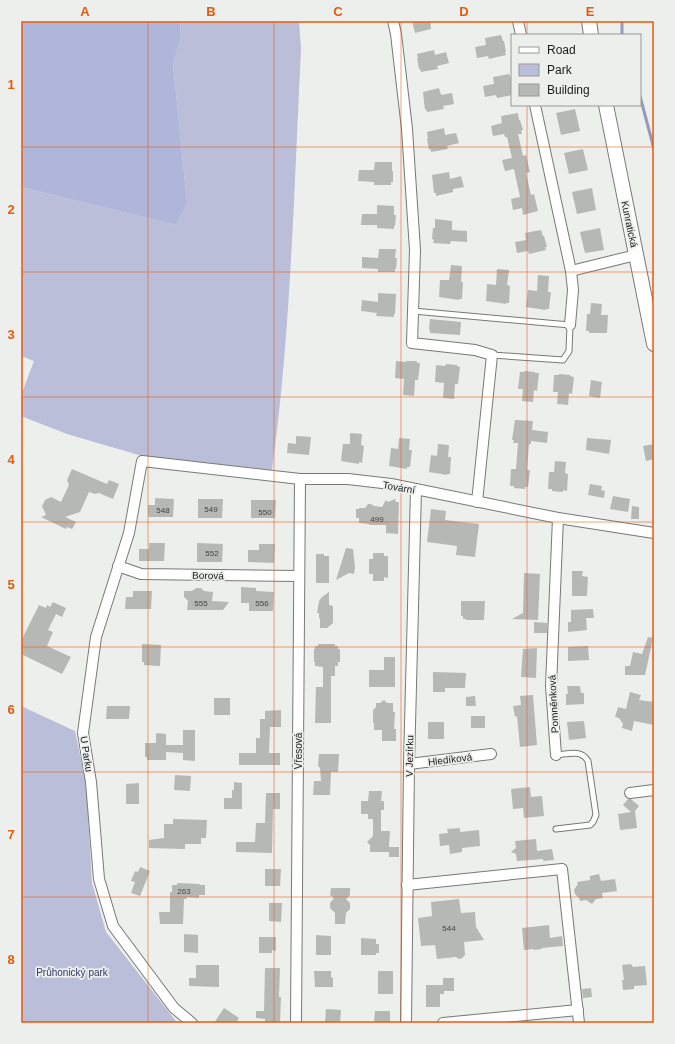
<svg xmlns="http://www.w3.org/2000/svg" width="675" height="1044" font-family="Helvetica,sans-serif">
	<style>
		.green { fill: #babed8 }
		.forest { fill: #b0b5da }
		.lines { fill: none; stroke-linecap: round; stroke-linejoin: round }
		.stream { stroke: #9599bd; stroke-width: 3 }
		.building { fill: #b6b8b6 }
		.lane-casing { stroke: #777976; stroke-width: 7 }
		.street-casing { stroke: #777976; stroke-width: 12 }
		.secondary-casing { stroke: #777976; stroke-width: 16 }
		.lane { stroke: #fff; stroke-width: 5 }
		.street { stroke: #fff; stroke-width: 10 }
		.secondary { stroke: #fff; stroke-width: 14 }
		.grid { fill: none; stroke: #e8590c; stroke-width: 1; stroke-opacity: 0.55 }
		.labels { text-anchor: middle; stroke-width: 3.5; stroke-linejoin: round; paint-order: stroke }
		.number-label { font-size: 8px; fill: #414241 }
		.street-label { font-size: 10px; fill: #1a1b1a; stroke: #edefec }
		.park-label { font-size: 10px; fill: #343667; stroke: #edefec }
		.neatline { fill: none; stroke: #e8590c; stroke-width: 1.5 }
		.grid-label { font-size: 13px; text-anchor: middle; font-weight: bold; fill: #e8590c }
	</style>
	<rect width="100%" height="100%" fill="#edefec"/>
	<!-- green -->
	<g class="green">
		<path d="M180,21H299L301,49C294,189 291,331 272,470L142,456L67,434L21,416V395L34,361L21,356V187L176,225L187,203L173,63L181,39Z"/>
		<path d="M21,706L75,731L86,783L92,883L106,932L176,1021L179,1023H21Z"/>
	</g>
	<!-- forest -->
	<path class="forest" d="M21,21H180L181,39L173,63L187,203L176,225L21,187Z"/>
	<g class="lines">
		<!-- stream -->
		<g class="stream">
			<path d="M622,21V35"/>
			<path d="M640,96L654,149"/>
		</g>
	</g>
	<!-- building -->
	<g class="building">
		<path d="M412,21H430L431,29L415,33Z"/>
		<path d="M501,35L503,41H504L506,52H505L506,55L489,59L488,56L477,58L475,47L486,45L485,38Z"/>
		<path d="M434,50L435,55L446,52L449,63L437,66L438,69L421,72L420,69H419L417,58H418L417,54Z"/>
		<path d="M509,74L512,80V95L497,98L496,95L485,97L483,86L494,84L493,77Z"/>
		<path d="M439,88L441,95L452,93L454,104L443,106L444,109L427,112L426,109L425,110L423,92Z"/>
		<path d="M575,109L580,131L561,135L556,113Z"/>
		<path d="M518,113L519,120H520L523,130L521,131L522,134H518L523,156L526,155L530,172L526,173L531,195L534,194L538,211L523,215L522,208L513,210L511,199L520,197L514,169L505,171L502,160L512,158L507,137H505L504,134L493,136L491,126L502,123L501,116Z"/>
		<path d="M444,128L445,135L456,133L459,143L447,146L448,149L431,152V149L429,150L427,139L428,138L427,132Z"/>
		<path d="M583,149L588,170L569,174L564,153Z"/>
		<path d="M375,162H392V171H393V182H391V185H374V182L358,181L359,170H374Z"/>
		<path d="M449,172L450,179L461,176L464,187L453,189V192L436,196V193H434L432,175Z"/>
		<path d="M592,188L596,210L577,214L572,192Z"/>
		<path d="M377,205L394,206V215H396L395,226H394V229L377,228V225H361L362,214H377Z"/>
		<path d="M435,219L452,221V230L467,231V242L451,241L450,244L433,243L434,240L432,239L433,228H435Z"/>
		<path d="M600,228L604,250L585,253L580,232Z"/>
		<path d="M541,230L543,236H544L547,247H545L546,250L529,254L528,251L517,253L515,242L526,240L525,233Z"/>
		<path d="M379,249H396L395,258H397L396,269H395V272H378V269L362,268V257L378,258Z"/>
		<path d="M451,265L462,266L461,282H463L462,299H459V300L439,297L440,280H449Z"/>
		<path d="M497,269L509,270L507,285L510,286L509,303H506V304L486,301L487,284L496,285Z"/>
		<path d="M538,275L549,276L548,292H551L549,309H546V310L526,307L528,290L537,291Z"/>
		<path d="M378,293L396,294L395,314H394V317L376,316L377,313L361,311L362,300L378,302Z"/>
		<path d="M591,303L602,304L601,315H608L607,333H589V331H586L587,314H590Z"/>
		<path d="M430,319L461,322L460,335L430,333V330H429Z"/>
		<path d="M396,361L406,362V361H417V363H420L418,380H415L414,396L403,395L404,379L395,378Z"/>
		<path d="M446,364L457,365V366L460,367L458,384H455L454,399L443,398L444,383L435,382L436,365L445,366Z"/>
		<path d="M524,371L535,372V373H539L537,391L534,390L533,402L522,401L523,389H518L520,372H524Z"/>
		<path d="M559,374L570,375V376L574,377L572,394L569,393L568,405L557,404L558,392H553L554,375H559Z"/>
		<path d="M591,380L602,382L600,398L589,396Z"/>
		<path d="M515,420L533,421L532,430L548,432L547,443L531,441V444H529L527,470H530L528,487H525V489L514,488V486H510L511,469H516L518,443H513L514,440H512Z"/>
		<path d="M350,433L362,434L361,445L364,446L362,463L359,462V464L341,461L343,444H350Z"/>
		<path d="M296,436L311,437L309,455L287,453L288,443L296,444Z"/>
		<path d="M399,438L410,439L409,450H412L410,467H407V469L389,466L391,448L398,449Z"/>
		<path d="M587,438L611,440L609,454L586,450Z"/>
		<path d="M438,444L449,445L448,457H451L450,474H447V475L429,472L431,455L437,456Z"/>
		<path d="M654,444V459L646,461L643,446Z"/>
		<path d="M555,461L566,462L565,473L568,474L567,491L563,490V492L552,491V489H548L549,472H554Z"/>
		<path d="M72,469L107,484L109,480L119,484L113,499L99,493L95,494L89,492L80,512L65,517L76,522L72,529L67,527L66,529L41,517L46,515L42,506L45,500L51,497L61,502L69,485L67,480Z"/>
		<path d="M590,484L602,486L601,490L605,491L604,498L588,495Z"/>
		<path d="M613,496L630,499L628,512L610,509Z"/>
		<path d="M155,498L174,499L173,517H148V505H155Z"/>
		<path d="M198,499H223L222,518H198Z"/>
		<path d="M395,499L396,502H399L398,534L386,533V525H369V524L359,523V518H356V509H359V508H365L368,504H371L374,506L382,507L386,500L388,502Z"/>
		<path d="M251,500H276L275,518H251Z"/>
		<path d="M632,506L639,507V519H631Z"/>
		<path d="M431,509L446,511L445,520L479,524L475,557L456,555L457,546L427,542Z"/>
		<path d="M149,543H165L164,561H139V549H149Z"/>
		<path d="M197,543L223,544L222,562H197Z"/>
		<path d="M259,544H275L274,563L248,562V550H259Z"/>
		<path d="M346,548L353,549L355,567L354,574L349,573L336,580Z"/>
		<path d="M373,553H384V556H388V578L384,577V581H373V574H369V559H373Z"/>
		<path d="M316,554H324V556H329V583H316Z"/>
		<path d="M572,571H583L582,576L588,577L587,596H572Z"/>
		<path d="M524,573L540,574L538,620L512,619L523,613Z"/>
		<path d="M241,587L256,588V591L274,592L273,611H249V603H241Z"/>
		<path d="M196,588H201L204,591L213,592L212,601L229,602L223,610H187L188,601L184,597V591H192Z"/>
		<path d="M133,591H152L151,609H125L126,597H133Z"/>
		<path d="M329,592V605L333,606V623L327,628H320V619L319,618V613H317L319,601L322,597Z"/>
		<path d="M461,601H485L484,620H466V619H463V616H461Z"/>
		<path d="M53,602L66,608L62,617L56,614L48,630L53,632L47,646L71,657L62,674L21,654V641L39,605L46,608L47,605L50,607Z"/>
		<path d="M593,609L594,618H586L587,630L568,632V622H571V610Z"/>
		<path d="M534,622L547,623V633H534Z"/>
		<path d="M648,637L653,638L645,675H625V666H630L633,652L642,654Z"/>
		<path d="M142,644L161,645L160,666L144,665V662H142Z"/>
		<path d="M318,644H335V646H338V649H340V662H338V666H335V676H331V723H315L316,687H323V667L315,666V662H314V649H315V646H318Z"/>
		<path d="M588,646L589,660L568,661V647Z"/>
		<path d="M537,648L536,678L521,677L523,649Z"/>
		<path d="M384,657H395V687H369V670H384Z"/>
		<path d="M433,672L466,673L465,688H445V692H433Z"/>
		<path d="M567,686H580L581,693H584V704L566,705V694H568Z"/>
		<path d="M630,692L641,695L639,700L654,702V725L634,721L632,731L622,728L623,724L619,718L615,717L618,707L626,709Z"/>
		<path d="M533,695L537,745L520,747L517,716L515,717L513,706L521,705L520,696Z"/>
		<path d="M475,696L476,706H466V697Z"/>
		<rect x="214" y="698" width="16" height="17"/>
		<path d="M384,700L387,703H393V712H395L394,729H396V741H382V730H374V724L373,722V710L376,707V703H380Z"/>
		<path d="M107,706H130L129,719H106Z"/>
		<path d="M281,710V727H270L269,753H280V765H239V753H256V738H260V719H265V711Z"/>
		<rect x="471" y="716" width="14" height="12"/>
		<path d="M584,721L586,738L569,740L567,722Z"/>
		<rect x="428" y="722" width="16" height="17"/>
		<path d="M183,730H195V761L183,760V753L166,752V760H147V757H145V743H156V733L166,734V745H183Z"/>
		<path d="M319,754H339L338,772H331L330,795H313L314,781H321L320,768L318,766Z"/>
		<path d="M175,775L191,776L190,791L174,790Z"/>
		<path d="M234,782L242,783V809H224V798H232V790H234Z"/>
		<path d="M139,783V804H126V784Z"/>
		<path d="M530,787L531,797L542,796L544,816L524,818L523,808L513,809L511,789Z"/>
		<path d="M369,791H382L381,801H384V810H381V831H390L389,847H399V857H389V852H370V845L367,842L373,836V819H368V814H361V801H368Z"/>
		<path d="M266,793H280V809H273L272,853L236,852V842H255L256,823H265Z"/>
		<path d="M628,799H631L639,806L635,811L637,828L620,830L618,814L631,812L623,805Z"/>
		<path d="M173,819L207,820L206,838H201V844H185V849L149,848V840L164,838V824H173Z"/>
		<path d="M460,828V832L479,830L480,846L462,848V852L450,854L449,845L440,846L439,834L448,833L447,829Z"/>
		<path d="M536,839L537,851L552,849L554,860L543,861V859L517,861L516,854L511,852L516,848L515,841Z"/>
		<path d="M140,867L150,871L140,896L131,893L135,882L131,881L135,871L138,872Z"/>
		<path d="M265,869H281L280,886H265Z"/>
		<path d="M599,874L601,881L615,879L617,891L602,893L603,898L596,899L592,904L586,900L580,901L579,898L575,894L574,890L578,884L577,882L590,880V876Z"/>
		<path d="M177,883L200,884L199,885H205V895H199V898L187,897L186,899H184L183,924H160L159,912H170V892H172V885H177Z"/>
		<path d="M331,888H350V895L346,899L350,903V909L346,913L345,924H335V913L330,908V903L334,898L330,895Z"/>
		<path d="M459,899L461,913L475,912L476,927L484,940L464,942L465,955L462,958L459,959L456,957L437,959L435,945L421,946L418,918L432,916L431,902Z"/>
		<path d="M269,903H282L281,922L269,921Z"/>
		<path d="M549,925L550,938L562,936L563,946L541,948L542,949L534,950L533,949L524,950L522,928Z"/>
		<path d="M184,934L198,935V953L184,952Z"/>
		<path d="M316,935L331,936V955H316Z"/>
		<path d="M259,937H276V951L272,950V953H259Z"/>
		<path d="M361,938L376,939V944H379V953H376V955H361Z"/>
		<path d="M631,964L633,967L645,966L647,985L634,986V989L623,990L622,980H624L622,965Z"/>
		<path d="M196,965H219V987L189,986V978H196Z"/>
		<path d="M265,968H280L279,997H281L280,1023H265V1019L256,1018V1011H264Z"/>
		<path d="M314,971H331V977L333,978V987H315Z"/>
		<rect x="378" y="971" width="15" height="23"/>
		<path d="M443,978H454V991H444V994H440V1007H426V985H443Z"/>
		<path d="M591,988L592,997L583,998L582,989Z"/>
		<path d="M224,1008L239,1018L236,1023H214Z"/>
		<path d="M326,1009L341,1010L340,1023H325Z"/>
		<path d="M375,1011H390V1023H374Z"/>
	</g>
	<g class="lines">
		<defs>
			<g id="lane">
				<path d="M413,311L570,325L569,351L563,360L492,355"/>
				<path d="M556,829L590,825L593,822L596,815L588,761C581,749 568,754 556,755"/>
			</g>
			<g id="street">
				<path d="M393,21L396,34L407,129L415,250L412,343L475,350L492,355L477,502"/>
				<path d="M518,21L521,35"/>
				<path d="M535,105L571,271L573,290L570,325"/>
				<path d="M571,271L636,255"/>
				<path d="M118,566L141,574L299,576"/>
				<path d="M556,755L551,686L558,518"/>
				<path d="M409,764L491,754"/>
				<path d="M630,793L654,790"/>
				<path d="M407,885L562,869L579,1023"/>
				<path d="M192,1023L174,1008L113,926L99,879L91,782L83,733L96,637L129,533L142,461L300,479H348L391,484L558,518L654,533"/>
				<path d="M296,1023L300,479"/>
				<path d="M406,1023L409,764L416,489"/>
				<path d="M443,1023L578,1010"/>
			</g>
			<g id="secondary">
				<path d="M589,21L591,35"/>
				<path d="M606,105L654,344"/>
			</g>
		</defs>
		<!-- lane casing -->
		<use href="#lane" class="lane-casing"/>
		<!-- street casing -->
		<use href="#street" class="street-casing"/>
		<!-- secondary casing -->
		<use href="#secondary" class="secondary-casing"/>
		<!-- lane -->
		<use href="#lane" class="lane"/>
		<!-- street -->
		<use href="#street" class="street"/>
		<!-- secondary -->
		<use href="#secondary" class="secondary"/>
	</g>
	<!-- grid -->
	<path class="grid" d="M148,21V1023M274,21V1023M401,21V1023M527,21V35M527,105V1023M21,147H654M21,272H654M21,397H654M21,522H654M21,647H654M21,772H654M21,897H654"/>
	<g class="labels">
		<!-- number labels -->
		<g class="number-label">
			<text x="211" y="512">549</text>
			<text x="163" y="513">548</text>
			<text x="265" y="515">550</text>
			<text x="377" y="522">499</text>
			<text x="212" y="556">552</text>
			<text x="201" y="606">555</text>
			<text x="262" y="606">556</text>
			<text x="184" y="894">263</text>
			<text x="449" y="931">544</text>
		</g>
		<!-- street labels -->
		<g class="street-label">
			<text transform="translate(630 224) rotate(78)" y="4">Kunratická</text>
			<text transform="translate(399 487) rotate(10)" y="4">Tovární</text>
			<text transform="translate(208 575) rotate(1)" y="4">Borová</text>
			<text transform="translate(553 704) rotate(-93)" y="4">Pomněnková</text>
			<text transform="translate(298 751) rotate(-90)" y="4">Vřesová</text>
			<text transform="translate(87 754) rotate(81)" y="4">U Parku</text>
			<text transform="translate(409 756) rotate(-89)" y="4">V Jezírku</text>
			<text transform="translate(450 759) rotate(-7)" y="4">Hledíková</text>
		</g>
		<!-- park labels -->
		<g class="park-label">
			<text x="72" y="976">Průhonický park</text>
		</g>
	</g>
	<!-- border -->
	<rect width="675" height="1044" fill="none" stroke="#edefec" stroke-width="44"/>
	<!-- legend -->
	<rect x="511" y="34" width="130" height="72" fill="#edefec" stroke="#999a98"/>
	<rect x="519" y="47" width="20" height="6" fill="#ffffff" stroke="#999a98"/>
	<text x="547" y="54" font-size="12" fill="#1a1b1a">Road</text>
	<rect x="519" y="64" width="20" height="12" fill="#babed8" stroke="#999a98"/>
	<text x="547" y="74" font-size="12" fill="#1a1b1a">Park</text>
	<rect x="519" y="84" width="20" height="12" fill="#b6b8b6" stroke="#999a98"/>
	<text x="547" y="94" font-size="12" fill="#1a1b1a">Building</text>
	<rect x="22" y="22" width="631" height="1000" class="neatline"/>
	<g class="grid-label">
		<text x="85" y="16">A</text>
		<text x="211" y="16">B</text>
		<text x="338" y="16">C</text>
		<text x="464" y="16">D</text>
		<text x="590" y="16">E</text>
		<text x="11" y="89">1</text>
		<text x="11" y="214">2</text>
		<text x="11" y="339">3</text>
		<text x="11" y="464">4</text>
		<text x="11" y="589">5</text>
		<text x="11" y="714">6</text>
		<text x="11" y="839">7</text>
		<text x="11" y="964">8</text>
	</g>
</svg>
